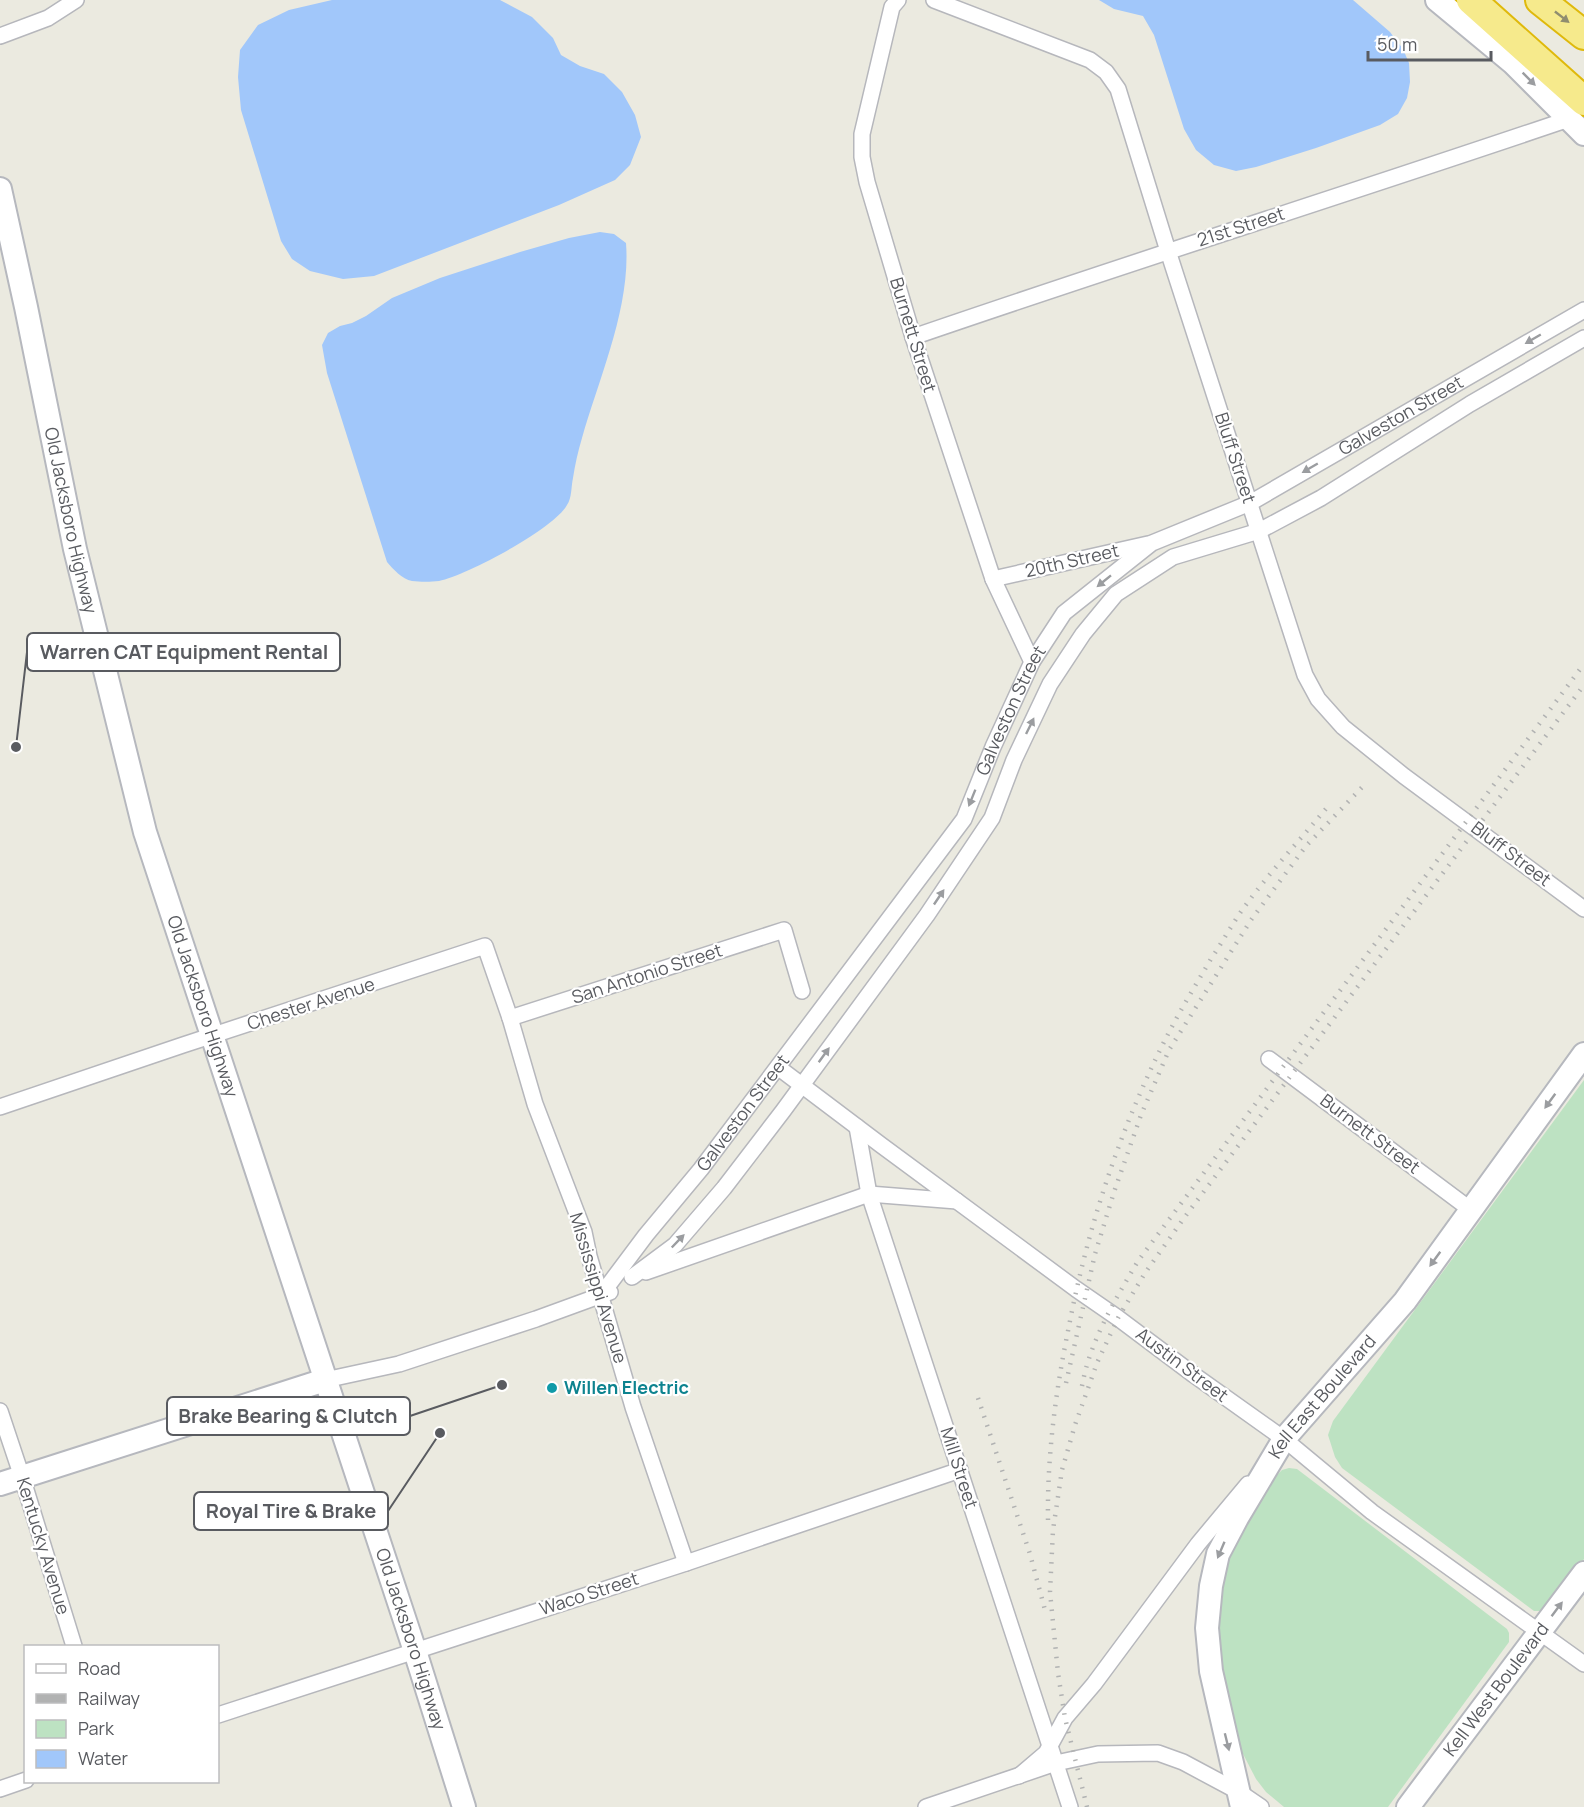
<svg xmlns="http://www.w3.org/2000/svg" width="1584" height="1807" font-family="Manrope,sans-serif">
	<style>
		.green { fill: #bde2c2 }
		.water { fill: #a1c7fa }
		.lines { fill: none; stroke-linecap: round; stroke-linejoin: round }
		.minor-casing { stroke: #b6b7bc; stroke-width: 18 }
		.secondary-casing { stroke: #b6b8be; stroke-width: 26 }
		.motorway-casing { stroke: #dfb90c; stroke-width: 32 }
		.minor { stroke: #fff; stroke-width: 15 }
		.secondary { stroke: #fff; stroke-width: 22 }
		.motorway { stroke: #f6ea8c; stroke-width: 28 }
		.rail { stroke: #b1b2b2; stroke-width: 4.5; stroke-dasharray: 1.5 8; stroke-linecap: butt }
		.oneway { fill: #908d6f }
		.oneway2 { fill: #9b9da0 }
		.culture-dot { fill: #0f9aa8; stroke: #fff; stroke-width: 2 }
		.labels { text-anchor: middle; stroke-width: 4.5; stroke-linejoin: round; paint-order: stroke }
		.street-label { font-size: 18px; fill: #595b60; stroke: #fff }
		.culture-label { font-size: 18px; font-weight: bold; fill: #0d838f; stroke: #fff; text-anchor: start }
		.leader { fill: none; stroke: #595b60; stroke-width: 2 }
		.callout-dot { fill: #595b60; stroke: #fff; stroke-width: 2 }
		.callout { fill: #fff; stroke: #595b60; stroke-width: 2 }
		.callout-label { font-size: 20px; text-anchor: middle; font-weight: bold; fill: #595b60 }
	</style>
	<rect width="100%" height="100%" fill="#ebeae0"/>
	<!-- green -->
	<g class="green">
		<path d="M1584,1080V1559L1548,1606L1541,1611H1534L1342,1468L1335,1457L1328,1435L1333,1421Z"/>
		<path d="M1289,1468L1297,1469L1507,1629L1509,1633V1642L1388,1807H1284L1266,1792L1256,1779L1242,1752L1221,1672L1215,1629L1224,1567L1252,1509L1278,1474L1282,1470Z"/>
	</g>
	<!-- water -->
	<g class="water">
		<path d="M332,0H500L532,17L553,38L561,55L580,66L604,74L622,92L635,115L641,137L630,165L615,180L559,205L374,276L343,279L310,271L292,259L281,241L241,110L238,77L240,50L258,25L289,10Z"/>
		<path d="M1099,0H1353L1390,32L1403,49L1409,63L1410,82L1407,98L1398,114L1380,125L1316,148L1256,167L1236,171L1214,165L1196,150L1184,129L1154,35L1143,16L1114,9Z"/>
		<path d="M600,232L614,234L626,243C631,307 599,378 582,438C578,451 575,465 573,478C571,487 572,498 567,505C554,529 467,575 439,581C431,582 420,582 412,581C402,579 393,569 387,562L327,373L322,345L328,333L340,326L352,323L366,316L392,298L440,278L520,252L569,238Z"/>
	</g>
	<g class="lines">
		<defs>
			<g id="minor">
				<path d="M898,0L892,7L862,134V157L867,182L913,337L993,579L1032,662"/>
				<path d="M934,0L1090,60L1106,72L1118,89L1168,251L1305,675L1318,699L1343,727L1404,776L1584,909"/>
				<path d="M0,36L48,18L76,0"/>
				<path d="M913,337C1131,262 1351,193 1569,119"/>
				<path d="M993,579L1148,544"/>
				<path d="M510,1018L784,930L802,991"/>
				<path d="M1269,1059L1471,1210"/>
				<path d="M779,1068L881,1145L1076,1289L1118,1318L1194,1375L1284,1439L1372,1512L1584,1664"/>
				<path d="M0,1107L183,1045L485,946L510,1018L535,1104L584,1232L589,1256L633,1407L686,1563"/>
				<path d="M857,1127L869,1194L1070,1807"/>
				<path d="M646,1272L869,1194L957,1201"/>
				<path d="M632,1277L675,1245L724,1188L783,1111L927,915L992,818L1014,760L1050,684L1083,634L1116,594L1173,557L1259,531L1321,498L1470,404L1584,338"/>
				<path id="s1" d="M601,1295L646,1235L701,1169L964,819L993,747L1032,662L1064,613L1152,543L1250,503L1584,310"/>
				<path d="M325,1380L399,1364L536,1319L610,1292"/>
				<path d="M0,1411L22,1477L74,1646"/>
				<path d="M218,1715L686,1563L960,1470"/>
				<path d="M1019,1776L1046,1753L1065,1718L1094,1684L1198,1544L1248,1484"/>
				<path d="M0,1789L26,1780"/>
				<path d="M926,1807L1056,1763L1098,1754L1158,1753L1183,1762L1239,1792L1261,1807"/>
			</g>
			<g id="secondary">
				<path d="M1437,0L1513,63L1584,134"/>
				<path id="s2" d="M0,189L26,307L75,549L145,832L415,1651L464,1807"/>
				<path d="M0,1484L325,1380"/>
				<path id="s3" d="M1242,1807L1211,1671L1207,1628L1211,1586L1218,1554L1237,1518L1284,1439L1405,1301L1584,1054"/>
				<path id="s4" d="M1408,1807L1584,1573"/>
			</g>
			<g id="motorway">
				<path d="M1471,0L1584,101"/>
				<path d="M1540,0L1584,35"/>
			</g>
		</defs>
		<!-- minor casing -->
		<use href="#minor" class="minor-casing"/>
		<!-- secondary casing -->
		<use href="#secondary" class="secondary-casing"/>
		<!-- motorway casing -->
		<use href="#motorway" class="motorway-casing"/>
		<!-- minor -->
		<use href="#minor" class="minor"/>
		<!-- secondary -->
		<use href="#secondary" class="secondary"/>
		<!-- motorway -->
		<use href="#motorway" class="motorway"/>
		<!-- rail -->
		<g class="rail">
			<path d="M1066,1383L1095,1254L1114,1192L1141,1115L1169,1050L1251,920L1306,846L1367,782"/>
			<path d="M1082,1386C1090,1341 1115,1300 1138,1261L1584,664"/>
			<path d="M978,1398L1030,1554L1045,1610"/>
			<path d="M1048,1520C1047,1455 1056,1389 1069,1326C1088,1227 1119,1132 1164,1042C1178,1014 1195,986 1211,959C1221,944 1230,928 1240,913C1267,875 1300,840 1330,804"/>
			<path d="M1087,1807L1065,1718L1058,1673L1050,1592L1053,1530L1062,1470L1075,1425L1097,1363L1118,1318L1145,1273L1184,1218L1584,685"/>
		</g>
	</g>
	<!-- one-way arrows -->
	<defs><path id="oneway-solid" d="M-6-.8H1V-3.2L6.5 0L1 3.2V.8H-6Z" transform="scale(1.5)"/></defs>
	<use class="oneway" href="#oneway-solid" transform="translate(1562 17) rotate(38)"/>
	<g class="oneway2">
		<use href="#oneway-solid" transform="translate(1529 79) rotate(45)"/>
		<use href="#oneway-solid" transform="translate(1533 339) rotate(150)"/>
		<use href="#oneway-solid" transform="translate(1310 468) rotate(150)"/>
		<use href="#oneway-solid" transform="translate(1104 581) rotate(141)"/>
		<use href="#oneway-solid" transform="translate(1030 726) rotate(-64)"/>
		<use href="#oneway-solid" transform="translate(972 798) rotate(112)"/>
		<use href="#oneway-solid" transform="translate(939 897) rotate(-56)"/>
		<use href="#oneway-solid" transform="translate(824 1055) rotate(-54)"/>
		<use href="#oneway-solid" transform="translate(1550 1101) rotate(126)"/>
		<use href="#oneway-solid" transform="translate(678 1241) rotate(-46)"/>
		<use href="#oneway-solid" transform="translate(1435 1259) rotate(126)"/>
		<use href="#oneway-solid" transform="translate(1221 1550) rotate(113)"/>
		<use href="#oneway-solid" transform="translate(1557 1609) rotate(-53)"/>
		<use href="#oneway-solid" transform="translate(1227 1742) rotate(76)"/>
	</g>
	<!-- markers -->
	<circle class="culture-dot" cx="552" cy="1388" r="6"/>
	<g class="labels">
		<!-- street labels -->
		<g class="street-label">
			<text transform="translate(1241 227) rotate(-18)" y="6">21st Street</text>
			<text transform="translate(913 335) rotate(73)" y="6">Burnett Street</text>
			<text dy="6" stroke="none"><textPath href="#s1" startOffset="1221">Galveston Street</textPath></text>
			<text transform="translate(1235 458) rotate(72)" y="6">Bluff Street</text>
			<text dy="6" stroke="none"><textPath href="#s2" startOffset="339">Old Jacksboro Highway</textPath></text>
			<text transform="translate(1072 561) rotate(-13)" y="6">20th Street</text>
			<text dy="6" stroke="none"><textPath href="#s1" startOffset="717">Galveston Street</textPath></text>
			<text transform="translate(1511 854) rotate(37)" y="6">Bluff Street</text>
			<text transform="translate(647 974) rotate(-18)" y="6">San Antonio Street</text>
			<text transform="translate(311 1004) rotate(-18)" y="6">Chester Avenue</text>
			<text dy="6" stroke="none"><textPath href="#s2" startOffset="843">Old Jacksboro Highway</textPath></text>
			<text dy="6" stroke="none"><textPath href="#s1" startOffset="231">Galveston Street</textPath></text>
			<text transform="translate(1370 1134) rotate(37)" y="6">Burnett Street</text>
			<text transform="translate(598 1288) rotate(73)" y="6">Mississippi Avenue</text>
			<text transform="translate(1182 1365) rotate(37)" y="6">Austin Street</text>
			<text dy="6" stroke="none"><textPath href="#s3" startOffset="447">Kell East Boulevard</textPath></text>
			<text transform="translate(959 1468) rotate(72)" y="6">Mill Street</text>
			<text transform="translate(43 1546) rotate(73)" y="6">Kentucky Avenue</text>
			<text transform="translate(589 1594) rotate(-18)" y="6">Waco Street</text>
			<text dy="6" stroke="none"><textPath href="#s2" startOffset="1509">Old Jacksboro Highway</textPath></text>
			<text dy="6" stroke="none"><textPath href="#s4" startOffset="147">Kell West Boulevard</textPath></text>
		</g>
		<!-- culture labels -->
		<g class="culture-label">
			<text x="564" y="1394">Willen Electric</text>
		</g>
	</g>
	<!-- callouts -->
	<path class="leader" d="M16 747L27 652M502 1385L410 1416M440 1433L388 1511"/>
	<g class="callout-dot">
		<circle cx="16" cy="747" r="6"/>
		<circle cx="502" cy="1385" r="6"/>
		<circle cx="440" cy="1433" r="6"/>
	</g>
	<g class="callout">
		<rect x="27" y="633" width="313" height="38" rx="6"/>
		<rect x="167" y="1397" width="243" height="38" rx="6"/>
		<rect x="194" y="1492" width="194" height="38" rx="6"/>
	</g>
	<g class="callout-label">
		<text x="184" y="659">Warren CAT Equipment Rental</text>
		<text x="288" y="1423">Brake Bearing &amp; Clutch</text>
		<text x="291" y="1518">Royal Tire &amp; Brake</text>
	</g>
	<!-- legend -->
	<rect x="24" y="1645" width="195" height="138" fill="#ffffff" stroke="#bdbdbf" stroke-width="1.5"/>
	<rect x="36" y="1664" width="30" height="9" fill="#ffffff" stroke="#bdbdbf" stroke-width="1.5"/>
	<text x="78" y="1675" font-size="18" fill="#595b60">Road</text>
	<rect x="36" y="1694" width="30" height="9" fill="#b1b2b2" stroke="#bdbdbf" stroke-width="1.5"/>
	<text x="78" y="1705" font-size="18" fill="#595b60">Railway</text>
	<rect x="36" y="1720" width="30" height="18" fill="#bde2c2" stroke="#bdbdbf" stroke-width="1.5"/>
	<text x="78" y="1735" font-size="18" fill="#595b60">Park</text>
	<rect x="36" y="1750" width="30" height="18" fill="#a1c7fa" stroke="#bdbdbf" stroke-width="1.5"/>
	<text x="78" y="1765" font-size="18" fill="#595b60">Water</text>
	<!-- scale -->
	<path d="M1368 51v9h123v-9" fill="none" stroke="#595b60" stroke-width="3"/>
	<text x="1377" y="51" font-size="18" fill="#595b60" stroke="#ffffff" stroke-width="4.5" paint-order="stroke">50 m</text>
</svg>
